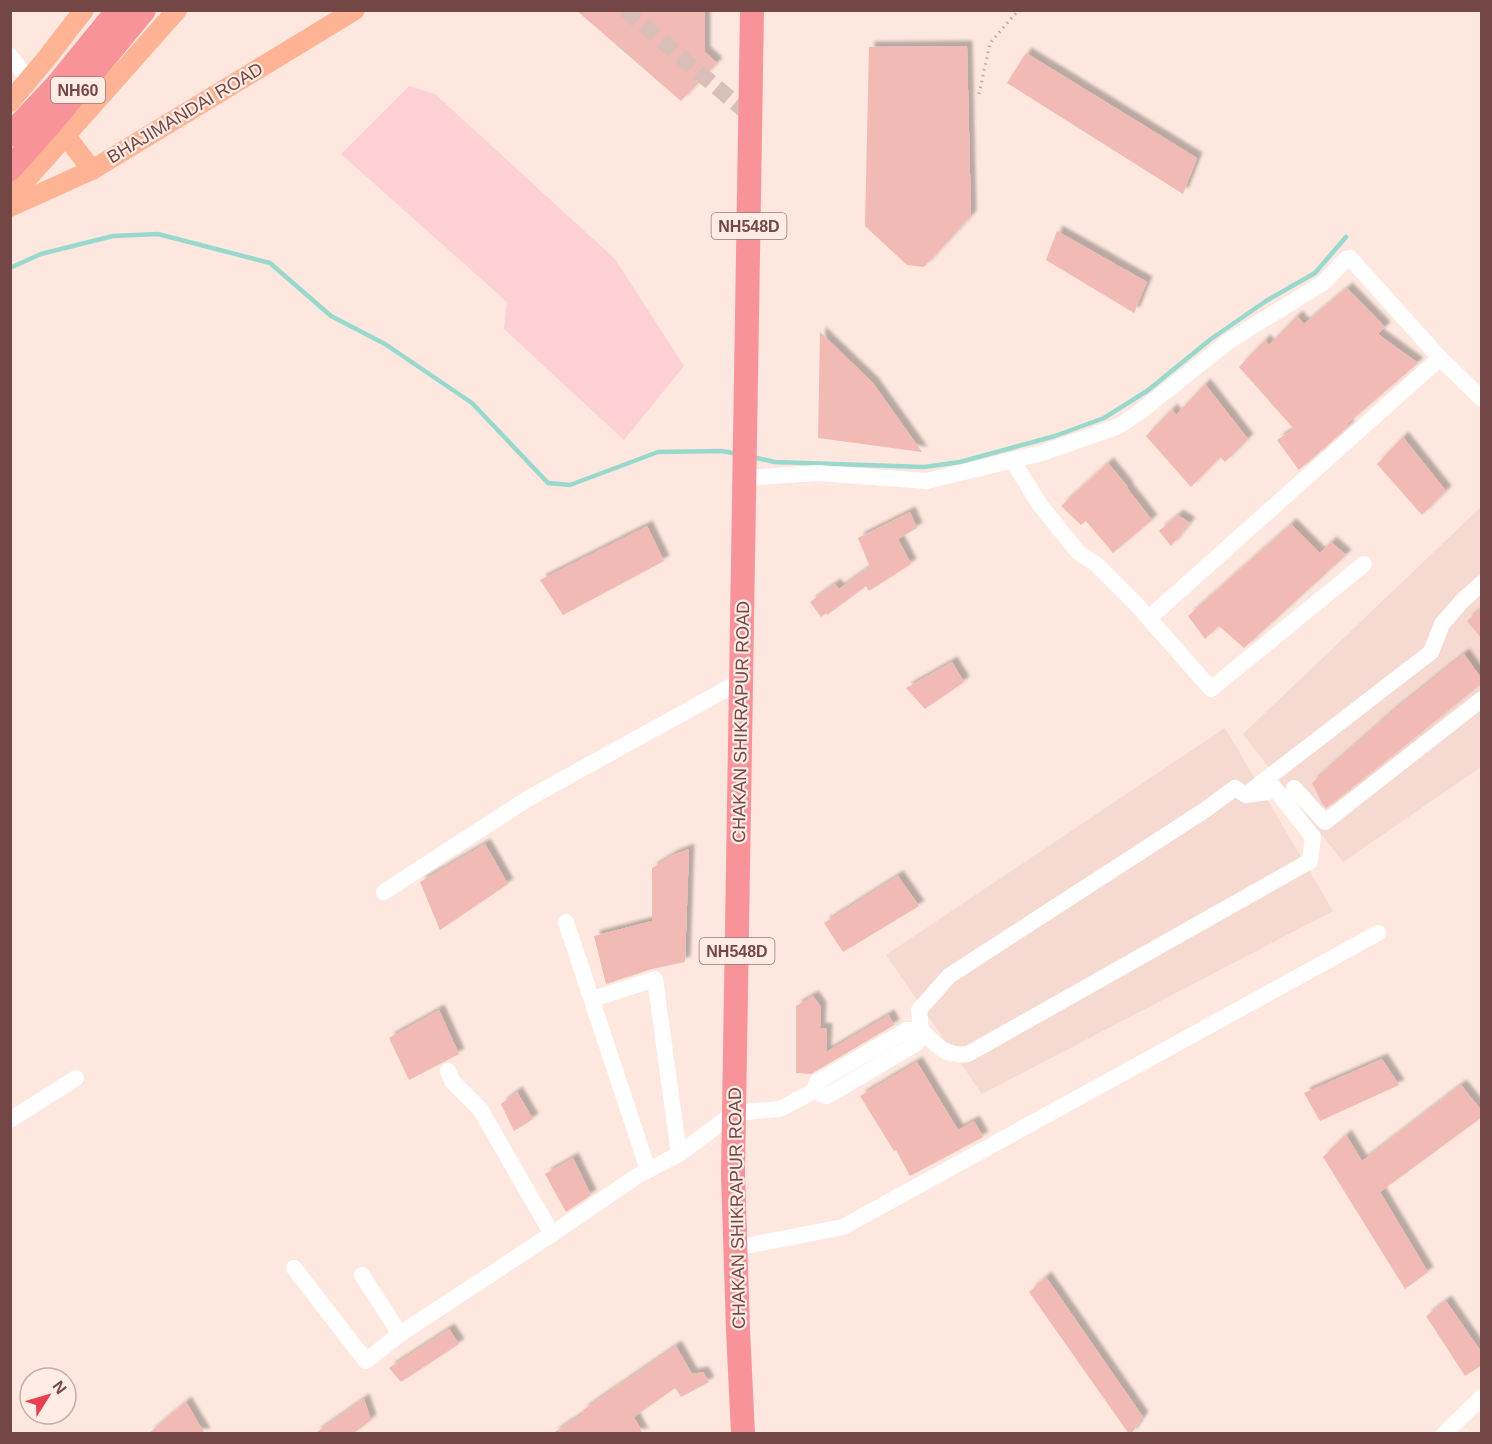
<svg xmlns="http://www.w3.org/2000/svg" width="1492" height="1444" font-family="Helvetica,sans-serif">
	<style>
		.residential { fill: #f6d9d0 }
		.commercial { fill: #fdd1d3 }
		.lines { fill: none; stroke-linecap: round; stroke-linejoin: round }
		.stream { stroke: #99d8cd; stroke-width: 4.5 }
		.building { fill: #f2bab5; filter: url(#shadow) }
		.minor-tunnel { stroke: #dabfb8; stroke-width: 16; stroke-dasharray: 16 8; stroke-linecap: butt }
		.path { stroke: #d79d99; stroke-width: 3; stroke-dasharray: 1.5 4.5; stroke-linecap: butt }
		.minor { stroke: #fff; stroke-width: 16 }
		.major { stroke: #feb494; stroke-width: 20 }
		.highway { stroke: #f9939a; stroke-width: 24 }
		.labels { text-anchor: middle; stroke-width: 4.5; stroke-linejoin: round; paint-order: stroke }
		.shield { fill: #ffece5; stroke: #9d7876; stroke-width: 1.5 }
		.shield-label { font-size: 16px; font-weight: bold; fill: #734746 }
		.street-label { font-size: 18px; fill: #734746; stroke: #ffece5 }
	</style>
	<defs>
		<filter id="shadow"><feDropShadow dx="5.5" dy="-5.5" stdDeviation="1.5" flood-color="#0004"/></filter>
	</defs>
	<rect width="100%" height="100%" fill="#fde7de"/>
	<!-- residential -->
	<g class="residential">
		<path d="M1481,507V767L1343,862L1243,734Z"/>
		<path d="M1225,728L1333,911L982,1094L886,955Z"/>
	</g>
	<!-- commercial -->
	<path class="commercial" d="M409,86L435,94L615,259L684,366L624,440L504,329L507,302L341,154Z"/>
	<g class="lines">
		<!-- stream -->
		<g class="stream">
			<path d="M12,267L41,254L113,236L158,234L270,263L331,316L385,344L472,403L548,483L570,485L658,452L722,451L738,454"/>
			<path d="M752,457L775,462L924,467L960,462L1055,436L1104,418L1147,391L1211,339L1266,301L1315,273L1346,237"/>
		</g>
	</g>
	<!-- building -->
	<g class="building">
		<path d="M576,10H705V52L717,63L681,101Z"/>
		<path d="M967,46L971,216L924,267L907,265L865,226L869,47Z"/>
		<path d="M1026,53L1197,158L1183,194L1007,83Z"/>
		<path d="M1057,231L1147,282L1134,313L1046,260Z"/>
		<path d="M1347,288L1385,327L1378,334L1418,363L1347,424L1349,426L1299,470L1277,440L1294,429L1239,367L1265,340L1269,345L1297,316L1304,324Z"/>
		<path d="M820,332L873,383L922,452L818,438Z"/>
		<path d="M1205,384L1248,439L1225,462L1220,457L1191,487L1146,436L1172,409L1176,415Z"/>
		<path d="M1403,437L1446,491L1422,515L1377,464Z"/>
		<path d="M1108,463L1128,487L1127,488L1152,520L1113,553L1086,521L1081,525L1061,506Z"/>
		<path d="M910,512L917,528L898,539L911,564L869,591L866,586L827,615L826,613L821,617L810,602L835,584L839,589L870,567L858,538Z"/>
		<path d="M1178,515L1190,523L1171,546L1159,531Z"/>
		<path d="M1291,524L1320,553L1331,542L1346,555L1244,648L1219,626L1205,639L1188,616Z"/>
		<path d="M647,526L664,561L563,615L540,580Z"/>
		<path d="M1482,608V639L1467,621Z"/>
		<path d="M1464,654L1482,679V683L1402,748L1326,808L1322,803L1312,783L1392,712Z"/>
		<path d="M952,662L964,682L925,709L906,688Z"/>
		<path d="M485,844L508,884L440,930L420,882Z"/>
		<path d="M689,849L685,962L652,969L606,984L594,936L652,921V868L673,855Z"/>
		<path d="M898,876L919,906L843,952L824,923Z"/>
		<path d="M813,996L821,1007L820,1028L827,1029L826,1052L889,1015L894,1025L811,1074L796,1073V1006Z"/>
		<path d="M439,1010L459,1054L409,1080L389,1038Z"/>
		<path d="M1382,1059L1399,1085L1320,1121L1304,1093Z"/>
		<path d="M917,1062L958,1130L974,1121L983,1137L910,1176L896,1150L894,1151L860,1096Z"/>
		<path d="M1461,1085L1482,1111V1117L1380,1192L1428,1272L1405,1289L1323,1157L1346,1135L1362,1161Z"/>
		<path d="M517,1092L533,1119L514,1131L501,1104Z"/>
		<path d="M573,1158L591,1195L566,1212L545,1174Z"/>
		<path d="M1046,1277L1143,1417L1131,1434H1129L1029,1292Z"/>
		<path d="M1446,1301L1482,1353V1365L1465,1376L1426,1316Z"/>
		<path d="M449,1329L459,1344L401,1382L389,1368Z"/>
		<path d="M676,1346L692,1374L703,1372L709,1382L681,1397L675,1388L634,1417L643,1434H552L584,1413L583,1410Z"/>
		<path d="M364,1399L371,1420L353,1434H314Z"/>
		<path d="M186,1402L205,1434H148Z"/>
	</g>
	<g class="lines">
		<!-- minor-tunnel -->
		<path class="minor-tunnel" d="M625,10L751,116"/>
		<!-- path -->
		<path class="path" d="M979,94L990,43L1016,13L1021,10"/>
		<!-- minor -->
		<g class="minor">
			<path d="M10,56L29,80"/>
			<path d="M1012,460L1040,505L1078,552L1097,565L1138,606L1211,689L1364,564"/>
			<path d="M745,478L818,473L927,481L1042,453L1119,426L1141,411L1229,341L1323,283L1346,259L1350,258L1440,358L1482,399"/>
			<path d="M1149,618L1440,358"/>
			<path d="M1294,788L1325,822L1482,699"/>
			<path d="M1247,794L1431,652L1442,624L1462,601L1482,583"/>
			<path d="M384,892L529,798L741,681"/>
			<path d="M566,922L648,1170"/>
			<path d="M592,999L655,979L679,1154"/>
			<path d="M448,1071L452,1081L480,1109L552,1234"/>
			<path d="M10,1120L76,1078"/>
			<path d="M735,1248L843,1227L1378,933"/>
			<path d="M294,1268L366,1361L400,1334L552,1234L637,1176L679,1154L734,1113L780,1109L814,1091L817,1082L907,1030H921C936,1045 945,1057 968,1054L1310,861L1313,837L1275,789L1268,792L1246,795L1235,788L1205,810L949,976L919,1010L921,1030L917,1043L827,1096L814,1091"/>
			<path d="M362,1275L400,1334"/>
			<path d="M1444,1434L1482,1397"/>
		</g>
		<!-- major -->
		<g class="major">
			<path d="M10,102L46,59L84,10"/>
			<path d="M66,136L92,170"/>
			<path d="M10,198L177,10"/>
			<path d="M10,207L92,170L355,10"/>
		</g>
		<!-- highway -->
		<g class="highway">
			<path d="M10,135L57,85L118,10"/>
			<path d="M10,169L50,124L144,10"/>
			<path d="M743,1434L738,1330L733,1173L752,10"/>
		</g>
	</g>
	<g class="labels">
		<!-- shield labels -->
		<g class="shield">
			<rect x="51" y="77" width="54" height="26" rx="4.5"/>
			<rect x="711.5" y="213" width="75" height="26" rx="4.5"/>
			<rect x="699.5" y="938" width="75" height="26" rx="4.5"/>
		</g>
		<g class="shield-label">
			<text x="78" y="96">NH60</text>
			<text x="749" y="232">NH548D</text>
			<text x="737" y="957">NH548D</text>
		</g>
		<!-- street labels -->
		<g class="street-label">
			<text transform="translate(185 113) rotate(-31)" y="6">BHAJIMANDAI ROAD</text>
			<text transform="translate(741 722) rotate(-89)" y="6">CHAKAN SHIKRAPUR ROAD</text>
			<text transform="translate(737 1208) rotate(-91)" y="6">CHAKAN SHIKRAPUR ROAD</text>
		</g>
	</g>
	<!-- border -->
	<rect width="1492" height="1444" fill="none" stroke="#734746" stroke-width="24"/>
	<!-- north arrow -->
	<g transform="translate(48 1396) rotate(53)"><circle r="28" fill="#ffece5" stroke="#c7aaa5" stroke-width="1.5"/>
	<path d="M0-4.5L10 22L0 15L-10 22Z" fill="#ea3f51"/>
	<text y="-9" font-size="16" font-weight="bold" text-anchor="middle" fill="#734746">N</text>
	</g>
</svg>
